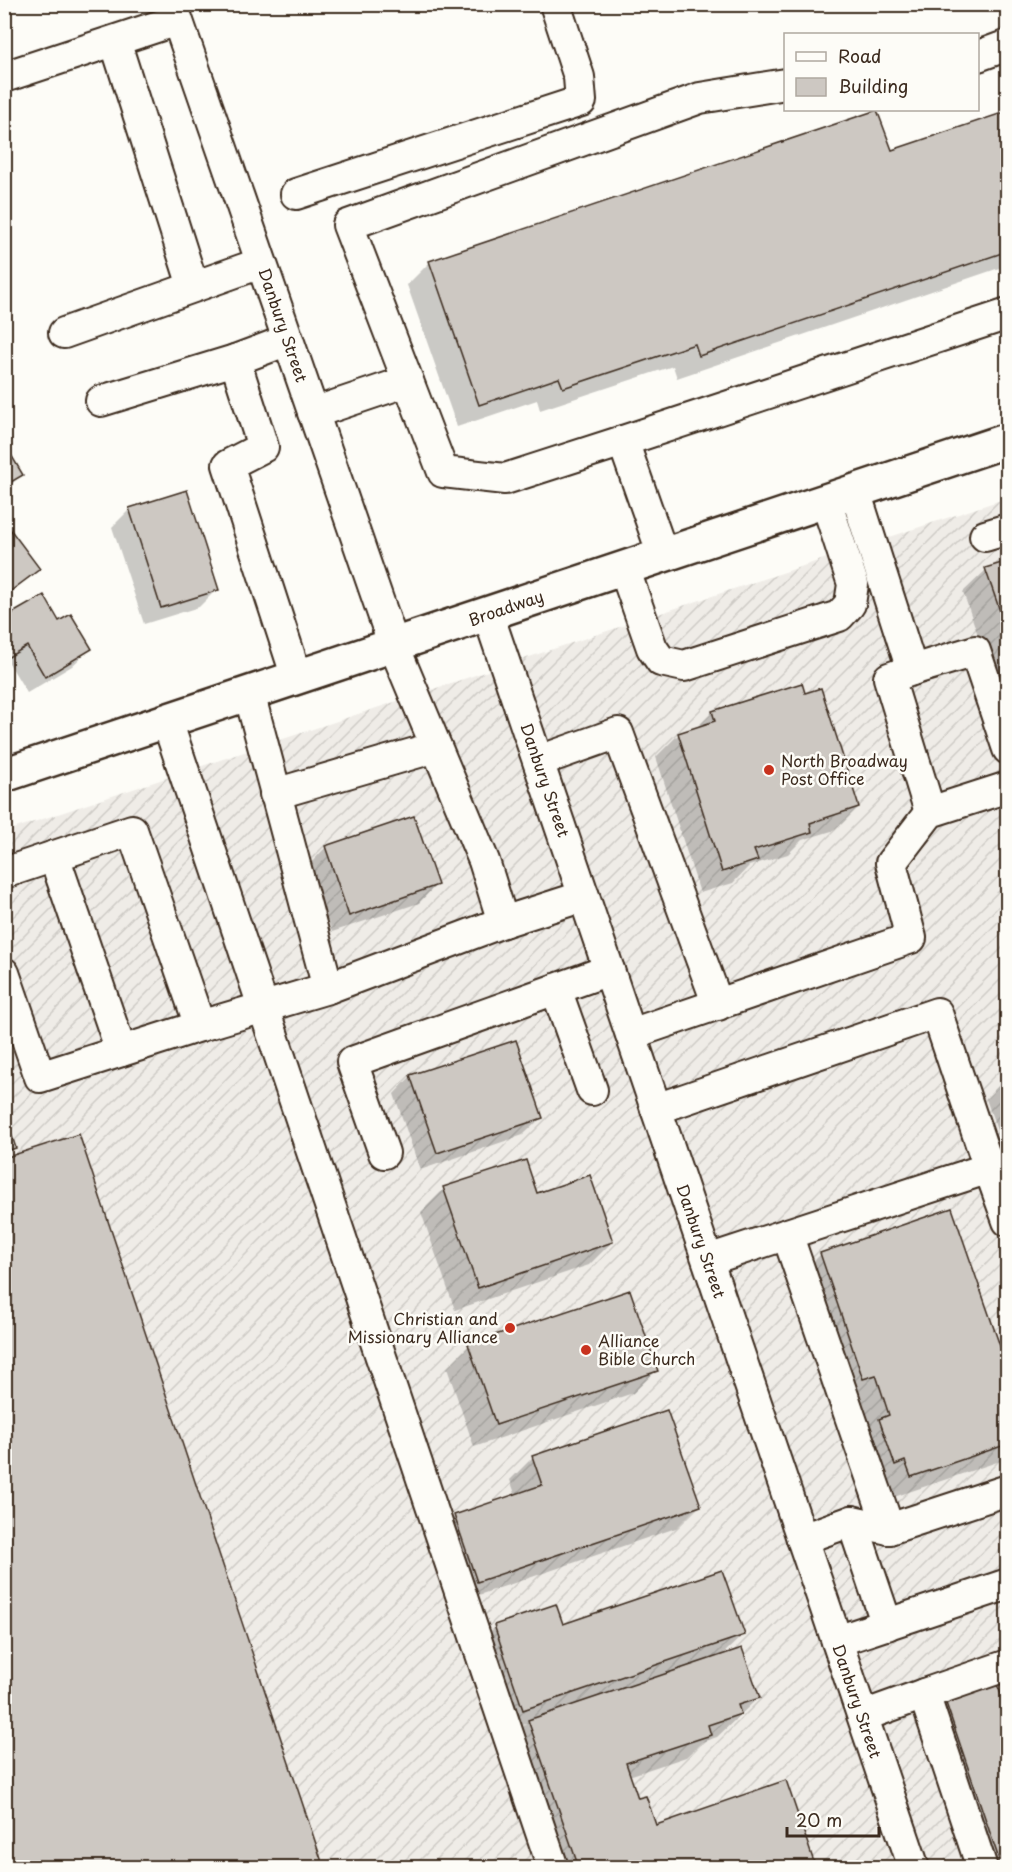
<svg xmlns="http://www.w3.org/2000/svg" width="1012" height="1872" font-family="'Playpen Sans',sans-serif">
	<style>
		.industrial { fill: url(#industrial-furrows) }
		.shadow { fill: #0003 }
		.building { fill: #cdc8c2; stroke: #3b2a1e; stroke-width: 1.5 }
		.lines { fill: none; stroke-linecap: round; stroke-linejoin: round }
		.minor-casing { stroke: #3b2a1e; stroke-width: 34 }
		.major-casing { stroke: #3b2a1e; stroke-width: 38 }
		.minor { stroke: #fdfcf7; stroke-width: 30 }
		.major { stroke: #fdfcf7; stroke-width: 33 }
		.poi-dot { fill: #c8321e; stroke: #fdfcf7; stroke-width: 2 }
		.labels { text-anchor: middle; stroke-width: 5; stroke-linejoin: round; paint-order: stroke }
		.street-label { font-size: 16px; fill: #3b2a1e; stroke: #fdfcf7 }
		.poi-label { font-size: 16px; fill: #3b2a1e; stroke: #fdfcf7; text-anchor: start }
	</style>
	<defs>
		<pattern id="industrial-furrows" width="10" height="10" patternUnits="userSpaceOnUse" patternTransform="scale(1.5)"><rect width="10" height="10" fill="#efece7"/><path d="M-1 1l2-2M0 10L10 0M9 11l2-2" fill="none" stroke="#cecbc6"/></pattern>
	</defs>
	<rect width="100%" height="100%" fill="#fdfcf7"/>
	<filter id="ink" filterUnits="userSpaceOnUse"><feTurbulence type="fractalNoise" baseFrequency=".0167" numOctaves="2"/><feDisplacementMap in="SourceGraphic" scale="12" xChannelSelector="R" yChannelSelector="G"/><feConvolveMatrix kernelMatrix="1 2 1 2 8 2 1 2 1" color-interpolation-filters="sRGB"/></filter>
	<g filter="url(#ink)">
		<!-- industrial -->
		<path class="industrial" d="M1007,498V1867H5L4,832Z"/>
		<!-- shadow -->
		<g class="shadow">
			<path d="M1008,112V265L677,378L673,366L540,410L537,400L457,427L407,285L430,262L891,152Z"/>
			<path d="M4,446L21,475L4,492Z"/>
			<path d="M130,509L217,589L199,607L144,624L112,527Z"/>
			<path d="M4,524L38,568L4,597Z"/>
			<path d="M1008,562V722L963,592L986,570Z"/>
			<path d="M4,620L59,623L90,649L72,666L27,693L9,663L4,665Z"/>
			<path d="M713,712L858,807L835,830L802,840L788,854L749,866L733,883L700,893L656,757L679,734L697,728Z"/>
			<path d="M326,847L436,885L419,903L332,932L309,865Z"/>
			<path d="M411,1076L541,1118L523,1135L420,1170L394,1094Z"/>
			<path d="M1008,1077V1162L986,1099Z"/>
			<path d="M4,1117L15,1148L4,1158Z"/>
			<path d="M444,1189L536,1195L612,1242L589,1265L455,1310L421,1212Z"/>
			<path d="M821,1254L1008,1374L1006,1459L888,1499L798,1277Z"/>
			<path d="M469,1346L656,1371L633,1393L474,1447L447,1368Z"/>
			<path d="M533,1457L699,1505L676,1528L455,1603L433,1539L455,1516L516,1496L510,1480Z"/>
			<path d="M562,1626L743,1635L721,1656L758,1698L717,1737L702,1742L686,1757L629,1776L637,1800L655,1827L814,1868H549L506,1744L528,1723L501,1732L472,1649L495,1627Z"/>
			<path d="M943,1695L1008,1868H972L921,1718Z"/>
		</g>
		<!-- building -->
		<g class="building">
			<path d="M877,110L892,150L1008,111V251L699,356L695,344L563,388L559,378L479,405L429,261Z"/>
			<path d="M4,443L23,475L4,486Z"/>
			<path d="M187,490L219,590L161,608L129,508Z"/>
			<path d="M4,521L40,569L4,596Z"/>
			<path d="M1008,561V634L985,568Z"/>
			<path d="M44,595L59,621L71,614L92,649L45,677L27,646L7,658L4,654V618Z"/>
			<path d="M802,683L805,693L821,688L859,807L810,823L812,832L754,850L758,860L722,872L678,733L715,721L712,711Z"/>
			<path d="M414,816L438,885L349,916L325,846Z"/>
			<path d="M516,1040L543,1118L437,1153L410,1075Z"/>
			<path d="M4,1113L16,1148L4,1152Z"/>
			<path d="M79,1134L324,1868H4V1158Z"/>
			<path d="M526,1160L537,1193L590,1175L613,1242L478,1288L443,1187Z"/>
			<path d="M952,1208L1008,1369V1444L911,1477L905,1461L895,1465L879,1419L889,1415L876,1375L863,1379L820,1253Z"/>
			<path d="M630,1290L658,1371L496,1425L468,1344Z"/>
			<path d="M667,1410L701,1506L477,1582L454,1515L542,1485L532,1456Z"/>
			<path d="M722,1570L745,1635L523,1710L494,1625L556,1604L563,1624Z"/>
			<path d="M742,1648L760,1698L738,1705L741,1714L708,1725L711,1735L626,1763L638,1798L646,1796L656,1825L786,1780L816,1868H579L528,1720Z"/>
			<path d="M994,1677L1008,1711V1868H1002L943,1694Z"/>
		</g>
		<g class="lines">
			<defs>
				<g id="minor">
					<path d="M172,4L394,646L484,861L503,922"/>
					<path d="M115,41L193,286"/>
					<path d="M978,56L1008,45"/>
					<path d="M4,77L177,20"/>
					<path d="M296,194L581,101L579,77L555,4"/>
					<path d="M64,333L261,263"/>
					<path d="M235,360L263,447L228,465L297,678"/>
					<path d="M408,381L348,225L700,98L786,84"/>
					<path d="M101,401L235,360L288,340"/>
					<path d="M313,413L408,381L443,472L505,479L623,441"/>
					<path d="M855,491L912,670L889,678L930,812"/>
					<path d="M985,536L1008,529"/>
					<path d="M663,555L623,441L1008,314"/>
					<path d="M624,568L652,648L661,661L684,666L839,616L850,604L853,584L826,501"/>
					<path d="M488,614L914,1868"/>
					<path d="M912,670L975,651L1008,749"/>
					<path d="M249,693L328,988"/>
					<path d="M167,721L553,1868"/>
					<path d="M539,761L618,733L718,1005"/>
					<path d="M275,794L436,747"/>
					<path d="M54,856L121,1051"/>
					<path d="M4,873L132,830L200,1026L40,1077L4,973"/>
					<path d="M556,989L592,1090"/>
					<path d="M200,1026L328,988L503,922L584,896"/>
					<path d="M631,1034L911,938L891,863L930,812L1008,787"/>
					<path d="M656,1109L937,1013L989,1168"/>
					<path d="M384,1153L352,1062L609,970"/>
					<path d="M787,1234L889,1529L852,1521L802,1539"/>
					<path d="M708,1260L989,1168L1008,1221"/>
					<path d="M852,1521L887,1625"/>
					<path d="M889,1529L1008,1490"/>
					<path d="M837,1641L1008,1584"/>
					<path d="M924,1694L1008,1665"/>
					<path d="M863,1716L924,1694L982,1868"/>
				</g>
				<path id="major" d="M4,775L1008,440"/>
			</defs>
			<!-- minor casing -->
			<use href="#minor" class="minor-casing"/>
			<!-- major casing -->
			<use href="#major" class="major-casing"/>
			<!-- minor -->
			<use href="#minor" class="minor"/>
			<!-- major -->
			<use href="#major" class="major"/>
		</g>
	</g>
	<!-- markers -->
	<g class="poi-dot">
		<circle cx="769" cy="770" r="6"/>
		<circle cx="510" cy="1328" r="6"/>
		<circle cx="586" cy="1350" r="6"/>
	</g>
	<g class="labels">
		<!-- street labels -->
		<g class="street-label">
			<text transform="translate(283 325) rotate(71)" y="6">Danbury Street</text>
			<text transform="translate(506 608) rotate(-19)" y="6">Broadway</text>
			<text transform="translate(545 780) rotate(71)" y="6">Danbury Street</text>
			<text transform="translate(701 1241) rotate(71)" y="6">Danbury Street</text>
			<text transform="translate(857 1701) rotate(71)" y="6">Danbury Street</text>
		</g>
		<!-- poi labels -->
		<g class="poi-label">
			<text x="781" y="767">North Broadway<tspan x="781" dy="18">Post Office</tspan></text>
			<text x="498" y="1325" text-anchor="end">Christian and<tspan x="498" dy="18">Missionary Alliance</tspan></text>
			<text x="598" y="1347">Alliance<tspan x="598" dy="18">Bible Church</tspan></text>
		</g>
	</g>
	<!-- margin -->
	<rect width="1012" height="1872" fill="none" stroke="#fdfcf7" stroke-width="24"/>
	<rect x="12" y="12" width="988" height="1848" fill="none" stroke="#3b2a1e" stroke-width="2" filter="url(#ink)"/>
	<!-- legend -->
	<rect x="784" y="33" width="195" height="78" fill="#fdfcf7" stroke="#afa8a0" stroke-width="1.5"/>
	<rect x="796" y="52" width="30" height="9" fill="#fdfcf7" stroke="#afa8a0" stroke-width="1.5"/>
	<text x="838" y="63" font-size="18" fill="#3b2a1e">Road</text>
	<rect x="796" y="78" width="30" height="18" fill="#cdc8c2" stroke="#afa8a0" stroke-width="1.5"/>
	<text x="838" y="93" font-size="18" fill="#3b2a1e">Building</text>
	<!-- scale -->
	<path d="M787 1827v9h92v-9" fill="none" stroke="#3b2a1e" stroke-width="3"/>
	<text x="796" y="1827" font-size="18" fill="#3b2a1e" stroke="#fdfcf7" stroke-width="4.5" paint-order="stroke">20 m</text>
</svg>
